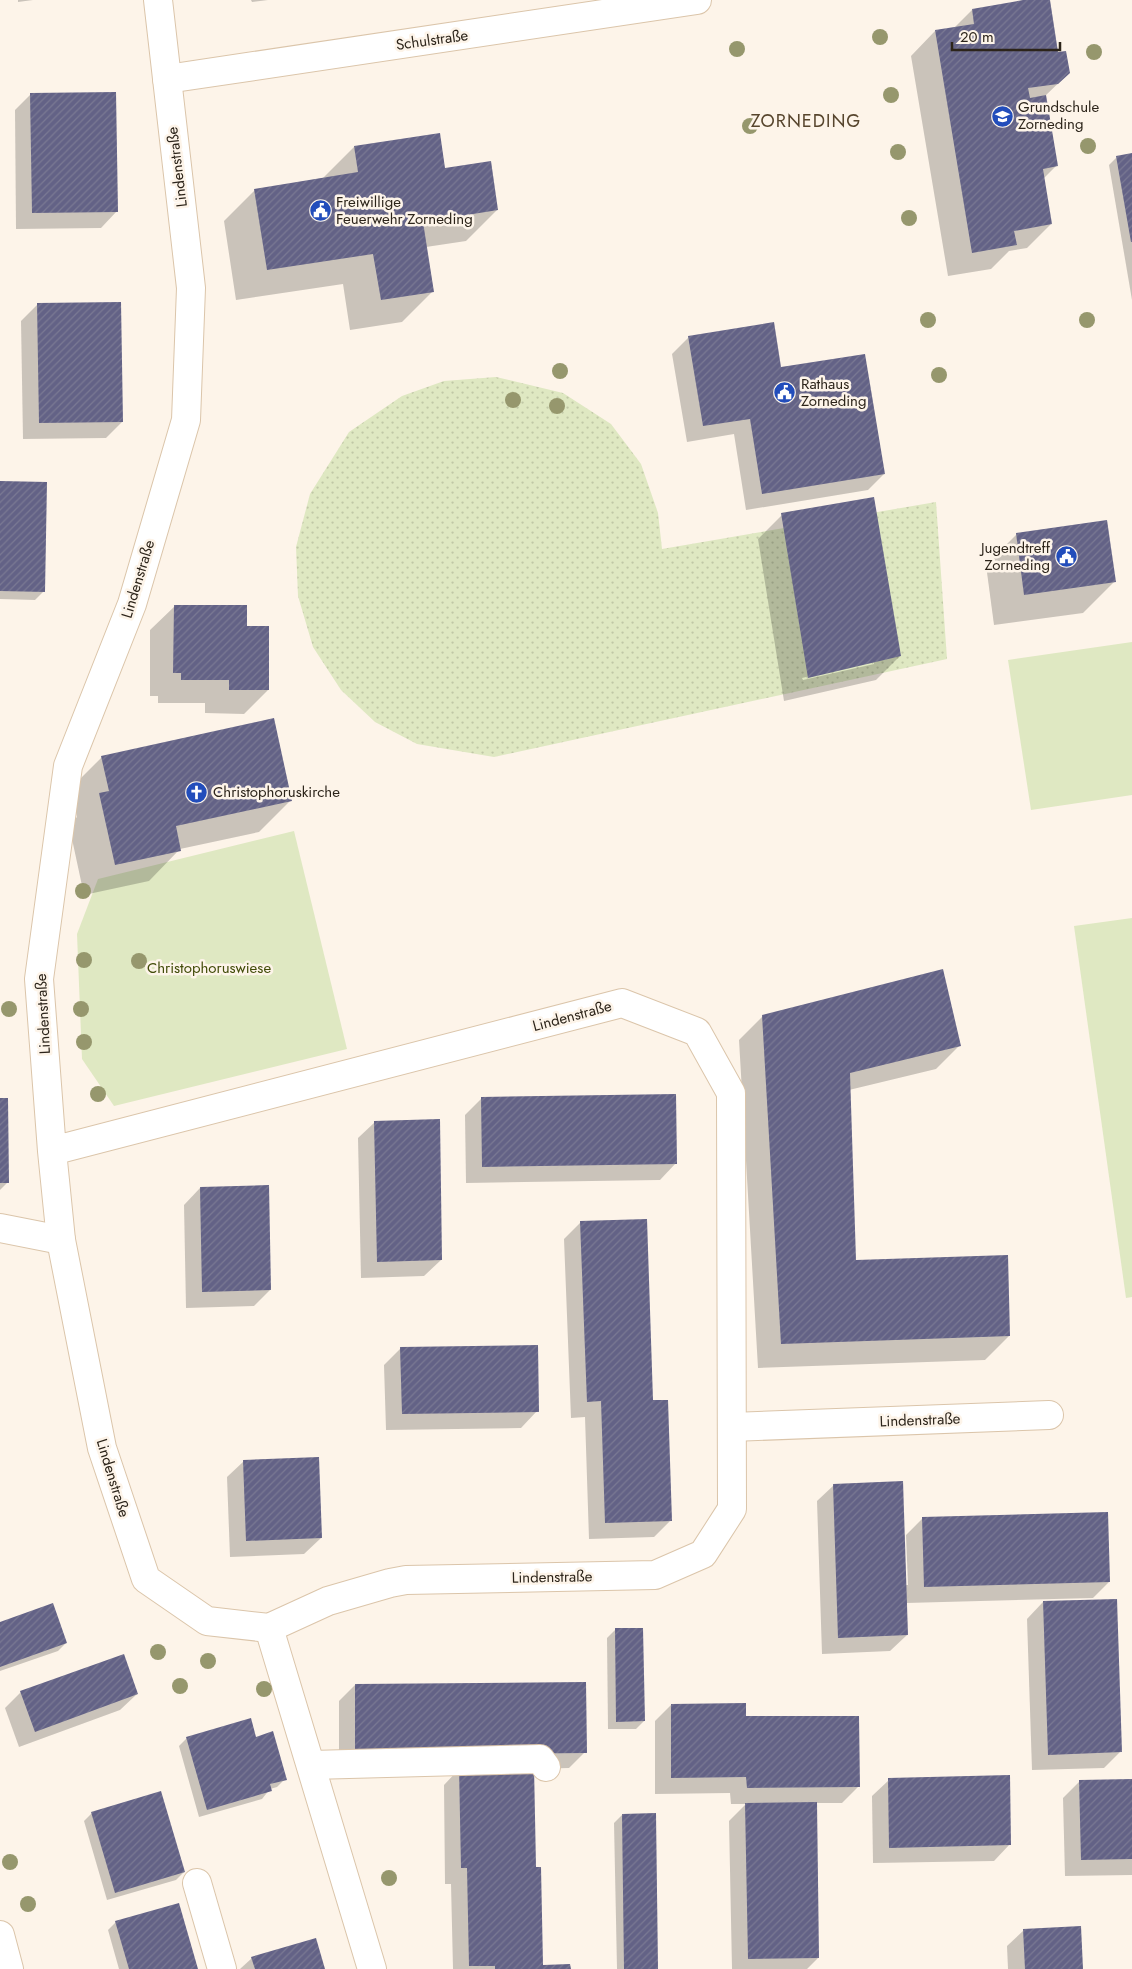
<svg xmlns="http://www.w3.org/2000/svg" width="1132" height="1969" font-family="Jost,sans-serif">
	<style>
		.grass { fill: url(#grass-dots) }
		.garden { fill: #dfe8c2 }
		.shadow { fill: #0003; fill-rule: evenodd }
		.building { fill: url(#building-hatch) }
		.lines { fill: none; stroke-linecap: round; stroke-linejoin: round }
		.minor-casing { stroke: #dbc5aa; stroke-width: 30 }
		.minor { stroke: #fff; stroke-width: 28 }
		.tree { fill: #96976d }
		.labels { text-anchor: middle; stroke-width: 5; stroke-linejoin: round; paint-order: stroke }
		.street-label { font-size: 15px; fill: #2c241a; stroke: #fdf4e9 }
		.poi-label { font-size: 15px; fill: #2c241a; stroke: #fdf4e9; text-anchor: start }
		.park-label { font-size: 15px; fill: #414b08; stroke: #fdf4e9 }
		.quarter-label { font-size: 18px; letter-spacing: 1px; fill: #57452d; stroke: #fdf4e9 }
	</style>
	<defs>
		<pattern id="grass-dots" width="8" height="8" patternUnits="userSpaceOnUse" patternTransform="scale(1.25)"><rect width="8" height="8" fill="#dfe8c2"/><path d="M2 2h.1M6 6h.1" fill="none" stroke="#c0c7a6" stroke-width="1.8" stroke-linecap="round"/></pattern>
		<pattern id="building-hatch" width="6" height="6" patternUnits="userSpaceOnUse" patternTransform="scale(1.25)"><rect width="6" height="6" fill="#636286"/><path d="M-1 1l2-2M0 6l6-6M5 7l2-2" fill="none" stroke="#7a7993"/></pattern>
	</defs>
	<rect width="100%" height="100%" fill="#fdf4e9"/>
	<!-- grass -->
	<path class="grass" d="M496,377L563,393L611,424L641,464L658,513L662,549L936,502L947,659L494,757L417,744L375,722L341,690L313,647L298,596L296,547L310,494L349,432L402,396L444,381Z"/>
	<!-- garden -->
	<g class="garden">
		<path d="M1132,642V795L1031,810L1008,660Z"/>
		<path d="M294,831L347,1049L114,1106L82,1059L77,934L98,879Z"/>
		<path d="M1132,918V1297L1126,1298L1074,926Z"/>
	</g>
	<!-- shadow -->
	<g class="shadow">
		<path d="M18,0H33L18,2Z"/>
		<path d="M251,0H268L252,2Z"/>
		<path d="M1030,0H1048L1057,54L1069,73L1045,96L1057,165L1043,179L1051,224L1027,248L1009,251L991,269L948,276L911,56L935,31L954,28L972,10Z"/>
		<path d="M31,94L117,211L101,228L16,229L15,110Z"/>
		<path d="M439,134L444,170L497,210L466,241L426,247L433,291L402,322L350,330L343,284L236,300L224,221L255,190L323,178L354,147Z"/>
		<path d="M1132,154V300L1109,165L1117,157Z"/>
		<path d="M37,305L122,422L106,438L23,439L21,321Z"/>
		<path d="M689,337L780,369L884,474L868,490L746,510L734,434L687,442L672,354Z"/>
		<path d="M0,482L43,592L35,600L0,599Z"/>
		<path d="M782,515L900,656L876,680L784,701L758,539ZM874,661V664L803,680L802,678Z"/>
		<path d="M1017,534L1114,582L1083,613L994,625L986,565Z"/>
		<path d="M175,606L246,628L268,690L244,714L205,713V703H158V696H150V630Z"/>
		<path d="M102,757L290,801L259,832L180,849L149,881L84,895L69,825L77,817L71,788Z"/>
		<path d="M763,1016L960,1045L936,1069L849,1090L855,1262L1009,1336L985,1360L758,1368L739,1040Z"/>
		<path d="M0,1099L7,1183L0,1190Z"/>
		<path d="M481,1099L676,1163L660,1180L466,1183L465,1115Z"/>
		<path d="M375,1122L441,1260L424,1276L361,1278L358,1138Z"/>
		<path d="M200,1188L270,1290L254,1306L186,1308L184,1205Z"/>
		<path d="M581,1222L652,1401L670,1521L654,1537L589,1539L585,1417L571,1418L564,1239Z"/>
		<path d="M401,1348L537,1411L521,1428L386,1430L384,1365Z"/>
		<path d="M244,1461L321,1538L304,1554L230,1557L227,1477Z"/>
		<path d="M834,1485L905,1585H908L906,1535L923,1518L1109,1582L1093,1598L906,1603L907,1635L890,1651L822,1654L817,1501Z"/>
		<path d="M1043,1602L1120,1752L1104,1768L1032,1770L1027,1619Z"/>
		<path d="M0,1624L66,1643L58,1651L0,1671Z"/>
		<path d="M615,1630L644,1721L636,1729H608L607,1638Z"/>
		<path d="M355,1685L585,1752L569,1768L533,1769L534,1868L542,1966L569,1969H453L451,1884H445L444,1785L459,1769L339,1771V1701Z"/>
		<path d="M21,1692L137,1694L120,1710L19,1747L5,1708Z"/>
		<path d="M671,1705L745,1718L858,1787L842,1803H816L818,1958L807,1969H732L729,1821L746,1804H731L730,1793L655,1794V1721Z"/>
		<path d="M187,1738H255L285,1779L277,1787L270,1789L262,1799L199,1817L179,1746Z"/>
		<path d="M889,1780L1010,1844L994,1861L873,1863L872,1796Z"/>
		<path d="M1132,1780V1875L1065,1876L1063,1798L1080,1781Z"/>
		<path d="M92,1813L184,1872L176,1880L107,1900L84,1821Z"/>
		<path d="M622,1815L657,1969H617L614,1823Z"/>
		<path d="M116,1922L196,1969H119L108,1930Z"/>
		<path d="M1024,1930L1081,1969H1008L1007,1946Z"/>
		<path d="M252,1958L324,1969H240Z"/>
	</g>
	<!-- building -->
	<g class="building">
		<path d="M1023,0H1050L1058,52L1066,51L1070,73L1058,84L1028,88L1030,98L1046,95L1058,166L1043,169L1052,224L1014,231L1017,245L972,253L935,30L974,24L972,9Z"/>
		<path d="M116,92L118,212L32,213L30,93Z"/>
		<path d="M440,133L445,168L491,161L498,210L423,222L434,292L381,300L373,254L267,270L254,189L358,172L354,146Z"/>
		<path d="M1132,153V242H1131L1116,156Z"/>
		<path d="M121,302L123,422L39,423L37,303Z"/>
		<path d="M774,322L781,367L865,354L885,474L762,494L750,419L703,426L688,336Z"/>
		<path d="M0,481L47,482L45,592L0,591Z"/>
		<path d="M874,497L901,656L808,678L781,513Z"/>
		<path d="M1107,520L1116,582L1024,595L1016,533Z"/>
		<path d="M174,605H247V626H269V690H229V680H181V673H173Z"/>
		<path d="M274,718L292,801L176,826L181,851L115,865L99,793L109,791L101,756Z"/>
		<path d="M943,969L961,1046L850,1073L856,1260L1008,1255L1010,1336L781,1344L762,1015Z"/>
		<path d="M676,1094L677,1164L482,1167L481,1097Z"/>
		<path d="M0,1098H8L9,1183H0Z"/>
		<path d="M440,1119L442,1260L377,1262L374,1121Z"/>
		<path d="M269,1185L271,1290L202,1292L200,1187Z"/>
		<path d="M647,1219L653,1400H668L672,1521L605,1523L601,1401L587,1402L580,1221Z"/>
		<path d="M538,1345L539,1412L402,1414L400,1347Z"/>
		<path d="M319,1457L322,1538L246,1541L243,1460Z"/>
		<path d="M903,1481L908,1635L838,1638L833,1484Z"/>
		<path d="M1108,1512L1110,1582L924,1587L922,1517Z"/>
		<path d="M1117,1599L1122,1752L1048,1755L1043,1601Z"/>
		<path d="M53,1603L67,1643L0,1667V1622Z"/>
		<path d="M615,1628H643L645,1721L616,1722Z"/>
		<path d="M124,1654L138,1694L35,1732L20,1691Z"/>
		<path d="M586,1682L587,1753L355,1755V1684Z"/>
		<path d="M746,1703V1716H859L860,1787L747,1788L746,1777L671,1778V1704Z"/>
		<path d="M251,1718L256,1737L273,1731L287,1780L270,1784L272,1791L207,1810L186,1737Z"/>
		<path d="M534,1766L536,1867H541L543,1965L570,1964L571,1969H495V1966H469L467,1868H461L459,1767Z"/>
		<path d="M1010,1775L1011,1845L889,1848L888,1778Z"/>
		<path d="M1132,1779V1859L1081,1860L1079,1780Z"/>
		<path d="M161,1791L185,1872L115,1893L91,1812Z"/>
		<path d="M817,1802L819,1958L748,1959L745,1803Z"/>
		<path d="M656,1813L658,1969H624L622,1814Z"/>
		<path d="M179,1903L198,1969H129L115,1921Z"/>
		<path d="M1081,1926L1083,1969H1025L1023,1929Z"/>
		<path d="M316,1938L325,1969H255L251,1957Z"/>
	</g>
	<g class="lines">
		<defs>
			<g id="minor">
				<path d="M167,79L697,0"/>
				<path d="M52,1151L622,1003L697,1032L731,1093L732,1509L703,1554L655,1575L406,1580L390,1583L328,1601L269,1628L207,1621L146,1579L102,1448L61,1240L52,1151L39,979L68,766L132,604L186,420L191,288L158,0"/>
				<path d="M0,1228L61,1240"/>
				<path d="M732,1427L1049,1415"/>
				<path d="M269,1628L372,1969"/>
				<path d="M311,1765L540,1759L546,1767"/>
				<path d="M197,1883L222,1969"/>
				<path d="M0,1935L9,1969"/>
			</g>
		</defs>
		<!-- minor casing -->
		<use href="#minor" class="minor-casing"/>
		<!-- minor -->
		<use href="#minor" class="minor"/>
	</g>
	<!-- trees -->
	<g class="tree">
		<circle cx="880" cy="37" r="8"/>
		<circle cx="737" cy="49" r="8"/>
		<circle cx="1094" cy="52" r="8"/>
		<circle cx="891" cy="95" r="8"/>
		<circle cx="750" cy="126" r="8"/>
		<circle cx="1088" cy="146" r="8"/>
		<circle cx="898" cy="152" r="8"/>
		<circle cx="909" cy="218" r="8"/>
		<circle cx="928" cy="320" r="8"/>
		<circle cx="1087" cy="320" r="8"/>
		<circle cx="560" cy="371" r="8"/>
		<circle cx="939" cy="375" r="8"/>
		<circle cx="513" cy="400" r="8"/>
		<circle cx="557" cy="406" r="8"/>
		<circle cx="83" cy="891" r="8"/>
		<circle cx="84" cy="960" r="8"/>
		<circle cx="139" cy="961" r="8"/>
		<circle cx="9" cy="1009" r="8"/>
		<circle cx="81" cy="1009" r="8"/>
		<circle cx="84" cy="1042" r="8"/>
		<circle cx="98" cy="1094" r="8"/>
		<circle cx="158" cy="1652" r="8"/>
		<circle cx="208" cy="1661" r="8"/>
		<circle cx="180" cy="1686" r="8"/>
		<circle cx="264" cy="1689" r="8"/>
		<circle cx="10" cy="1862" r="8"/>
		<circle cx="389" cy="1878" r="8"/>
		<circle cx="28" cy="1904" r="8"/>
	</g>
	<!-- icons -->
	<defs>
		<symbol id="school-disc" viewBox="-11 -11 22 22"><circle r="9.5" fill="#224dbb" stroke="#fdf4e9"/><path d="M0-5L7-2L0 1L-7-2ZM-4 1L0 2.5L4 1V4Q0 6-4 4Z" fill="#fff"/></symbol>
		<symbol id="civic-disc" viewBox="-11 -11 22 22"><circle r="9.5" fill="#224dbb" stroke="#fdf4e9"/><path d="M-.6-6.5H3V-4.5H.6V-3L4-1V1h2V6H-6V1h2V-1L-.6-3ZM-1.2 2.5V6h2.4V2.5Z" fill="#fff"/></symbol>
		<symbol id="church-disc" viewBox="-11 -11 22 22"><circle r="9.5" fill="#224dbb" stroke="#fdf4e9"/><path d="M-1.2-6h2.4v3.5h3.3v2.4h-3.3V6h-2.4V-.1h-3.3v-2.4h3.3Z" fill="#fff"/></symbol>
	</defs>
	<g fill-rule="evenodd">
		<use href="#school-disc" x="990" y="104" width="25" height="25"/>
		<use href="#civic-disc" x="308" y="198" width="25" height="25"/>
		<use href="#civic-disc" x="772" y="380" width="25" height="25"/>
		<use href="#civic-disc" x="1054" y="544" width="25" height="25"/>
		<use href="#church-disc" x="184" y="780" width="25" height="25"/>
	</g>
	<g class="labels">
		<!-- street labels -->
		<g class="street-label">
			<text transform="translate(432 40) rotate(-8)" y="5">Schulstraße</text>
			<text transform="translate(177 167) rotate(-97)" y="5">Lindenstraße</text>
			<text transform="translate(138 579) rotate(-73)" y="5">Lindenstraße</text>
			<text transform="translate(43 1014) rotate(-93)" y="5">Lindenstraße</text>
			<text transform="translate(572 1016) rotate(-15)" y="5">Lindenstraße</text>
			<text transform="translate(920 1420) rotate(-2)" y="5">Lindenstraße</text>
			<text transform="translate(113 1478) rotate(73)" y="5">Lindenstraße</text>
			<text transform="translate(552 1577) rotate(-1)" y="5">Lindenstraße</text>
		</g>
		<!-- poi labels -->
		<g class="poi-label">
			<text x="1018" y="112">Grundschule<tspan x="1018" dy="17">Zorneding</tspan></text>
			<text x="336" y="207">Freiwillige<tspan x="336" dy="17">Feuerwehr Zorneding</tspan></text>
			<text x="801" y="389">Rathaus<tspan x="801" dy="17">Zorneding</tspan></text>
			<text x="1050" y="553" text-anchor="end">Jugendtreff<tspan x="1050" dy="17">Zorneding</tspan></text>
			<text x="213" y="797">Christophoruskirche</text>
		</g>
		<!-- park labels -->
		<g class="park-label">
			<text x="209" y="973">Christophoruswiese</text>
		</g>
		<!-- quarter labels -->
		<g class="quarter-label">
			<text x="806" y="127">ZORNEDING</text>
		</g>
	</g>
	<!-- scale -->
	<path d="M952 42v8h108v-8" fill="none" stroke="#2c241a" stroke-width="2.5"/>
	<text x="960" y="42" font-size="15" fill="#2c241a" stroke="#fdf4e9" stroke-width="4" paint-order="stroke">20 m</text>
</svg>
